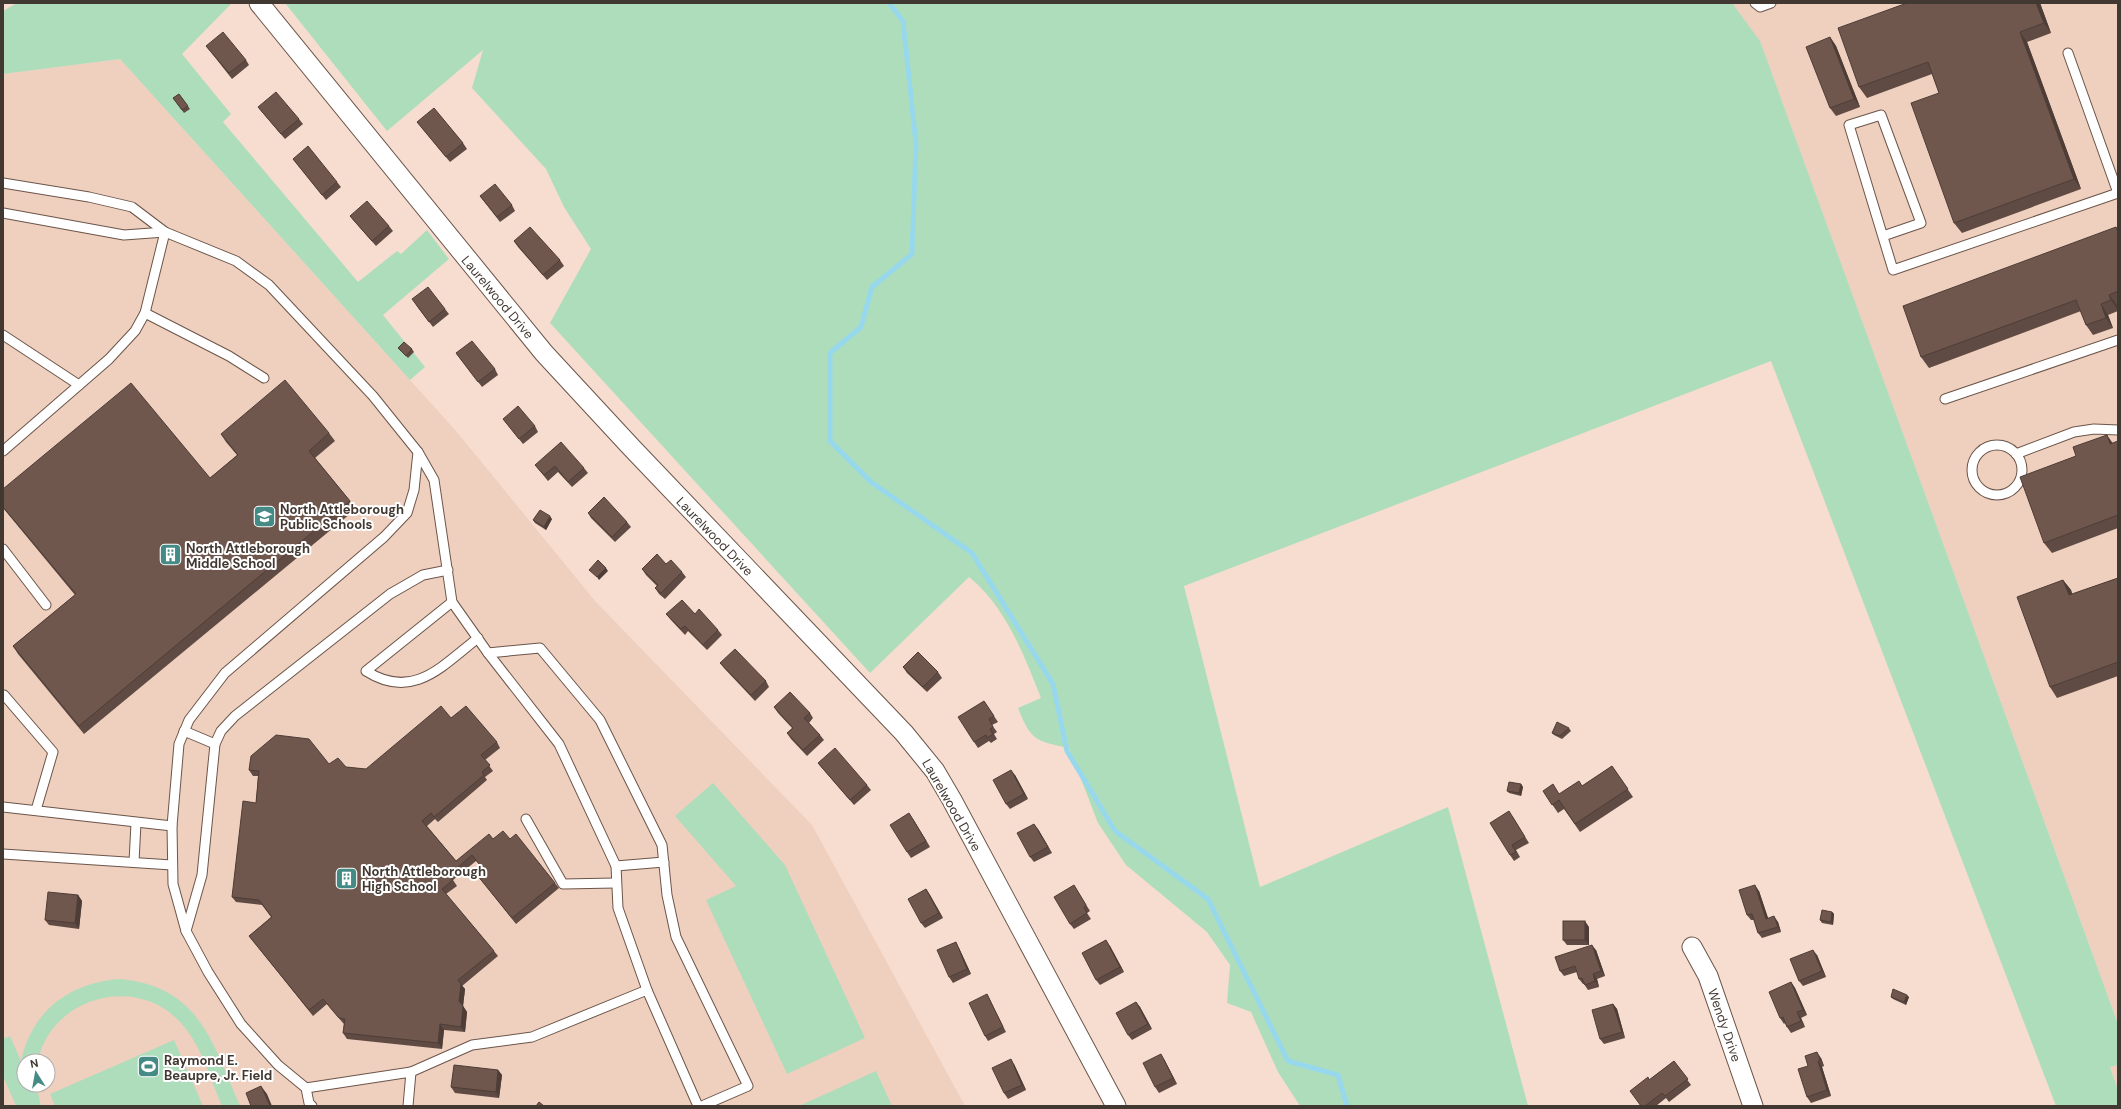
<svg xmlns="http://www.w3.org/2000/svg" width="2121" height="1109" font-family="'DM Sans',sans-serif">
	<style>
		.built { fill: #efcfbd; fill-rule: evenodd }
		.green { fill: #aeddbc }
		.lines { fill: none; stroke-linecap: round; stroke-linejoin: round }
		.stream { stroke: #97d8ec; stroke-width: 5 }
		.service-casing { stroke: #6b554a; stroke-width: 11 }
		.minor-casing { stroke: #6b554a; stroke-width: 21 }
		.service { stroke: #fff; stroke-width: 9 }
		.minor { stroke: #fff; stroke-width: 19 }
		.wall { fill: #5f4b43 }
		.shaded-wall { fill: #4e3d37 }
		.building { fill: #6f574e; stroke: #4e3d37 }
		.labels { text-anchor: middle; stroke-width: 4; stroke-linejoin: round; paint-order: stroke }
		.street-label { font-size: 13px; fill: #423832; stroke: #fff }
		.poi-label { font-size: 13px; font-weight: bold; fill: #423832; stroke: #fff; text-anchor: start }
	</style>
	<rect width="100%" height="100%" fill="#f7ddcf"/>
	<!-- built -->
	<g class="built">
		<path d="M1704,3H2118V1024L1760,42Z"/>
		<path d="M120,59L456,431L595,601L812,825L965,1106H3V74ZM24,1061H48V1085H24Z"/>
		<path d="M2118,1065V1090L2110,1067Z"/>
	</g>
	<!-- green -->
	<g class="green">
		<path d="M17,3H232L182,54L231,114L223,122L358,282L397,251L401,254L427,230L449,259L383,315L425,367L410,380L120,59L3,74V11Z"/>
		<path d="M285,3H1732L1760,41L2118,1024V1065L2110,1067L2118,1090V1106H2056L1771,361L1184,586L1260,887L1448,807L1528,1106H1300L1278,1072L1251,1012L1227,1003L1230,965L1207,932L1126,865L1098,823L1069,748C1036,741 1031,741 1018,708L1041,698C1024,655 1006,607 969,577L870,673L550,323L591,249L564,207L546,169L472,88L483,50L387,131Z"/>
		<path d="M713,783L785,865L865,1038L787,1074L706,900L736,886L675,816Z"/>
		<path d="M119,979C200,986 212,1042 240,1106H222C210,1078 201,1044 180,1022C136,974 51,997 38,1061H24V1085H36L41,1106H16L3,1076V1039L10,1036L21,1061C32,1011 69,983 119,979Z"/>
		<path d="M174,1040L203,1106H55L50,1094Z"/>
		<path d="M876,1071L892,1106H799Z"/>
	</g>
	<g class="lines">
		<!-- stream -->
		<path class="stream" d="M889,3L903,21L916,144L912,254L872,287L861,327L830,353V441L871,482L972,553L1053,684L1067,751L1115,831L1208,899L1288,1061L1338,1075L1347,1106"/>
		<defs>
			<g id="service">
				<path d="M1755,3L1760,7L1771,3"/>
				<path d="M2068,53L2118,193"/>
				<path d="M3,183L89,197L132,207L165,232L236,261L269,285L373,396L418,452L434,480L452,602L488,653L559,744L616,866L618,908L647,990L698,1106"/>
				<path d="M3,213L124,235L165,232"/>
				<path d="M1883,236L1921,223L1881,115L1849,125L1893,270L2118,193"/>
				<path d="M145,313L229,356L264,378"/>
				<path d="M3,335L79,385"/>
				<path d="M1945,399L2118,340"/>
				<circle cx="1997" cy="470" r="25"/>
				<path d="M3,451L109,359L135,331L145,313L165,232"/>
				<path d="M2016,454L2074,432L2094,429L2118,430"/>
				<path d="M3,549L46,605"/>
				<path d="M452,602L366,671C413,701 442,666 478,638"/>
				<path d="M488,653L540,648L600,720L662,845L667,895L676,937L748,1086L702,1106"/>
				<path d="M4,695L53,752L36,810"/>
				<path d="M184,731L215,744"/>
				<path d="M3,807L172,826"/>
				<path d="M526,819L563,884L615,883"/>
				<path d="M3,854L172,865"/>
				<path d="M134,862L136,823"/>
				<path d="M616,866L664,862"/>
				<path d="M186,931L202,875L215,744L221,731L235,716L390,594L423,575L448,570"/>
				<path d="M411,1072L472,1045L532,1037L647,990"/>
				<path d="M306,1088L411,1072L408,1106"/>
				<path d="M312,1106L309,1103L306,1088L278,1065L241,1024L208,972L186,931L173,884L172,826L179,744L189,720L225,673L384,537L407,513L414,490L418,452"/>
			</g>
			<g id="minor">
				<path d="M259,3L544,353L631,447L904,733L935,771L952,800L1116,1106"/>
				<path d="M1692,947L1708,976L1753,1106"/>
			</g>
		</defs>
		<!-- service casing -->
		<use href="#service" class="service-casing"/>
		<!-- minor casing -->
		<use href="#minor" class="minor-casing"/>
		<!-- service -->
		<use href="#service" class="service"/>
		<!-- minor -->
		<use href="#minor" class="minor"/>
	</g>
	<!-- wall -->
	<g class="wall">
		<path d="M1907,3H2040L2051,33L2027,42L2081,189L1962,233L1954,223L1939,93L1932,74L1867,98L1859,87Z"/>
		<path d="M1830,37L1836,46L1860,107L1836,116L1830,108Z"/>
		<path d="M206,46L246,60L249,65L232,79Z"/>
		<path d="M179,94L190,109L184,113L173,98Z"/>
		<path d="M258,107L299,119L303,124L285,139L262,112Z"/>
		<path d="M417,122L463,143L467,149L450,162Z"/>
		<path d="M293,159L337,182L341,187L326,200Z"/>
		<path d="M480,196L512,205L515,211L500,222Z"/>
		<path d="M350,216L389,226L393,231L376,246L354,221Z"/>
		<path d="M2116,227L2118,230V305H2117L2118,309V311L2108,315L2113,328L2093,335L2086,325L2081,311L1929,368L1921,357Z"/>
		<path d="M514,241L560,260L564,266L547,280L518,247Z"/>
		<path d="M416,305L445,309L449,314L433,327Z"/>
		<path d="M398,348L412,349L414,352L408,358Z"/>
		<path d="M456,353L495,369L498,375L482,387Z"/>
		<path d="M503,419L535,426L538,432L523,444Z"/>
		<path d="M329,433L335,441L315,458L350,501L356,509L84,734L18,654L13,646L75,595L3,508V489L210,478L237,455L226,442L221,434Z"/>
		<path d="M2118,441V528L2052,553L2044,543Z"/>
		<path d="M535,465L584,468L588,473L572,487L558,472L548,481L539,470Z"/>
		<path d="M588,513L627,522L631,527L615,542L591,518Z"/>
		<path d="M552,519L546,530L535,523L533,520Z"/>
		<path d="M666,564L682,572L686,577L665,599L659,594L655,588L657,586L646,575L642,569Z"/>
		<path d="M2118,578V676L2057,698L2050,687L2063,580L2071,590L2072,594Z"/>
		<path d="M666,614H695L718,630L722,635L707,650L688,631L685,635L670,619Z"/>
		<path d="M720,663L766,681L769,687L755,701L724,668Z"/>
		<path d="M903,667L938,672L942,678L927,692L907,673Z"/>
		<path d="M984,701L998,722L992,725L997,732L994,734L997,739L991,743L989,741L978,748L974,742Z"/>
		<path d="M774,707L810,713L813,718L809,723L820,735L824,740L807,756L791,739L787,733L792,728L778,713Z"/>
		<path d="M451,718L497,742L500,748L485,760L493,771L485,777L487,780L438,822L435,819L427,826L456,861L493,839H510L555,883L559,888L516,924L473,870L480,865L476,861L453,880L457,886L446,894L494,951L498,956L462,986L465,989L463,1006L467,1012L465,1032L444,1030L442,1049L347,1039L343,1033L344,1024L343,1023L327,1004L313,1016L249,936L271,917L262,905L236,902L232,897L256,803L258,776H253L249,770L329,764L346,767L366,769Z"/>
		<path d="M1569,728L1571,731L1562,739L1554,735L1552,733Z"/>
		<path d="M818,763L867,785L871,790L854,805L822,768Z"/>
		<path d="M1612,766L1633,797L1580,832L1564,809L1558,813L1543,791L1560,794L1582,786Z"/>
		<path d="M1015,775L1028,799L1010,809L1006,804Z"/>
		<path d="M1521,784L1523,787L1521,796L1509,793L1507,791Z"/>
		<path d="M1513,817L1529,843L1516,850L1520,857L1514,861L1510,855Z"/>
		<path d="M913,819L930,847L911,858L907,852Z"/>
		<path d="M1038,829L1052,853L1034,862L1030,857Z"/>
		<path d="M1074,885L1090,911L1087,913L1091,919L1074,929L1070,924Z"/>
		<path d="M926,889L930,895L943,918L925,928L921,923Z"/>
		<path d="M1759,891L1768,918L1778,922L1781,932L1762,938L1758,933L1754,920H1751L1747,915Z"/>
		<path d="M78,895L82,901L79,929L49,925L45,920Z"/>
		<path d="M1832,912L1834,914L1833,925L1822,923L1820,920Z"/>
		<path d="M1589,927V945H1567L1563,940Z"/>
		<path d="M1110,946L1124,972L1100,985L1096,980Z"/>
		<path d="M959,948L971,974L953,983L949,977Z"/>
		<path d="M1596,950L1605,976L1597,979L1599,987L1588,990L1584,984H1583L1579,979L1577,972L1564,976L1560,971Z"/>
		<path d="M1817,955L1826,977L1803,986L1799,981Z"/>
		<path d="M1791,982L1795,988L1807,1015L1801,1018L1805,1027L1791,1033L1787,1027L1785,1023L1784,1024L1780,1018Z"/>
		<path d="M987,994L1006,1032L988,1041L985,1036Z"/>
		<path d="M1891,997H1909L1906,1005L1893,999Z"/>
		<path d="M1136,1002L1140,1007L1152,1029L1132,1040L1128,1035Z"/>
		<path d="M1613,1004L1617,1009L1625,1038L1604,1044L1600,1039Z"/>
		<path d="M1821,1058L1824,1066L1822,1067L1831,1096L1811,1103L1807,1097L1808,1066Z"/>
		<path d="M1164,1059L1177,1084L1159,1093L1155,1087Z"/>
		<path d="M1674,1061L1691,1085L1669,1102L1666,1098L1656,1106H1641L1649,1080Z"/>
		<path d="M1014,1064L1026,1090L1008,1099L1004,1093Z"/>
		<path d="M498,1070L502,1075L499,1098L455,1093L451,1087Z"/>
	</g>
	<!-- shaded-wall -->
	<g class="shaded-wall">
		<path d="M2036,3H2040L2051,33L2044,23Z"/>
		<path d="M2020,32L2027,42L2081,189L2074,179Z"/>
		<path d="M1830,37L1836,46L1860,107L1854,99Z"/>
		<path d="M2109,295L2117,305L2118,310L2111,300Z"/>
		<path d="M2101,304L2108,315L2113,328L2106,318Z"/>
		<path d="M2107,435L2114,445L2110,444Z"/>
		<path d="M550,516L552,519L546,530L544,527Z"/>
		<path d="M606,568L608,571L599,580L597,577Z"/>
		<path d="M2063,580L2071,590L2076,606L2069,595Z"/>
		<path d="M1011,770L1015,775L1028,799L1024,794Z"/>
		<path d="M1521,784L1523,787L1521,796L1519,793Z"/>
		<path d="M909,813L913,819L930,847L926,841Z"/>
		<path d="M1034,824L1038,829L1052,853L1048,847Z"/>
		<path d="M1755,885L1759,891L1770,924L1766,919Z"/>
		<path d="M926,889L930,895L943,918L939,913Z"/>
		<path d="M78,895L82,901L79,929L75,923Z"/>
		<path d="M1832,912L1834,914L1833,925L1831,922Z"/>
		<path d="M1774,916L1778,922L1781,932L1778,927Z"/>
		<path d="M1585,921L1589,927V945L1585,940Z"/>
		<path d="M1106,940L1110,946L1124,972L1120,967Z"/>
		<path d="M956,942L959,948L971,974L967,969Z"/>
		<path d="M1592,945L1596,950L1605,976L1601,971Z"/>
		<path d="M1813,950L1817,955L1826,977L1822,971Z"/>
		<path d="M1593,974L1597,979L1599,987L1595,981Z"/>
		<path d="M1791,982L1795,988L1807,1015L1803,1010Z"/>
		<path d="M461,984L465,989L463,1006L459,1001Z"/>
		<path d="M1907,995L1909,997L1906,1005L1904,1002Z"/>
		<path d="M1136,1002L1140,1007L1152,1029L1148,1024Z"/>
		<path d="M1613,1004L1617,1009L1625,1038L1622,1032Z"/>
		<path d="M463,1006L467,1012L465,1032L461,1027Z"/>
		<path d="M1797,1012L1801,1018L1805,1027L1801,1021Z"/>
		<path d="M440,1024L444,1030L442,1049L438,1043Z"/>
		<path d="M1817,1052L1821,1058L1824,1066L1820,1060Z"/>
		<path d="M1161,1054L1164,1059L1177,1084L1173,1078Z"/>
		<path d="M1011,1059L1014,1064L1026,1090L1022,1085Z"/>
		<path d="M1818,1061L1822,1067L1831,1096L1827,1090Z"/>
		<path d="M498,1070L502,1075L499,1098L496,1092Z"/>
		<path d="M261,1086L267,1094L272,1106H270Z"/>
	</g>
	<!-- building -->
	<g class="building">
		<path d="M1907,3H2036L2044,23L2020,32L2074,179L1954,223L1911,103L1939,93L1928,62L1859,87L1838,28Z"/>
		<path d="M223,32L246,60L229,73L206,46Z"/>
		<path d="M1830,37L1854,99L1830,108L1806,47Z"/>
		<path d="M276,92L299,119L281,134L258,107Z"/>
		<path d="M179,94L188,106L182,110L173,98Z"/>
		<path d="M434,108L463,143L446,157L417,122Z"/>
		<path d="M308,146L337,182L322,195L293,159Z"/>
		<path d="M495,184L512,205L497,217L480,196Z"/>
		<path d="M367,201L389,226L372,241L350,216Z"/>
		<path d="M530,227L560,260L543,275L514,241Z"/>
		<path d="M2116,227L2118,232V291L2109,295L2111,300L2101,304L2106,318L2086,325L2076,300L1921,357L1903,306Z"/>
		<path d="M428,287L445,309L429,322L412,299Z"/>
		<path d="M472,341L495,369L478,382L456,353Z"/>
		<path d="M404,342L412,349L406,356L398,348Z"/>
		<path d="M285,380L329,433L309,451L350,501L79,726L13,646L76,594L3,507V489L131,383L210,478L238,455L221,434Z"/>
		<path d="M518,406L535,426L519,439L503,419Z"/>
		<path d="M2107,435L2110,444L2118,441V515L2044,543L2020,477L2076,456L2073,447Z"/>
		<path d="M561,442L584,468L568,482L555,466L544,475L535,465Z"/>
		<path d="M604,497L627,522L612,537L588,513Z"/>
		<path d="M540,510L550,516L544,527L533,520Z"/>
		<path d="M657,554L666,564L671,560L682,572L661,593L655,588L658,585L642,569Z"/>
		<path d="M598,560L606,568L597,577L589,570Z"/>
		<path d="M2118,578V662L2050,687L2017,597L2063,580L2069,595Z"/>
		<path d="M682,600L695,614L699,609L718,630L703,645L685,626L681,629L666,614Z"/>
		<path d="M735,649L766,681L751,695L720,663Z"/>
		<path d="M918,652L938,672L923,687L903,667Z"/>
		<path d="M790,692L810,713L804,718L820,735L803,750L787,733L793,728L774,707Z"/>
		<path d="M984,701L994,716L989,719L993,727L990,729L993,734L987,738L986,735L974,742L958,717Z"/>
		<path d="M441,706L451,718L466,706L497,742L481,755L490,765L482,772L484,775L434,817L431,813L422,821L456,861L489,834L493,839L503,831L510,839L516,834L555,883L512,918L473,870L480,865L472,855L449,875L453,880L442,889L494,951L458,980L461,984L459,1001L463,1006L461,1027L440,1024L438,1043L343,1033L345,1019L339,1018L323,999L309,1010L249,936L272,917L259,900L232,897L243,801L256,803L259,771L249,770L251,756L276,735L309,739L329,764L338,758L346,767L366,769Z"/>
		<path d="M1557,722L1569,728L1560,736L1552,733Z"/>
		<path d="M835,748L867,785L850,800L818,763Z"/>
		<path d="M1612,766L1628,789L1575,824L1559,800L1552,805L1543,791L1553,784L1559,794L1579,781L1582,786Z"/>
		<path d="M1011,770L1024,794L1006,804L993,780Z"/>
		<path d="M1509,782L1521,784L1519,793L1507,791Z"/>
		<path d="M1509,811L1525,837L1512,845L1516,852L1510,855L1490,823Z"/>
		<path d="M909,813L926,841L907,852L890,825Z"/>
		<path d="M1034,824L1048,847L1030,857L1017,833Z"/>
		<path d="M1074,885L1086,905L1084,907L1087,913L1070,924L1054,897Z"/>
		<path d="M1755,885L1766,919L1774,916L1778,927L1758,933L1752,914L1747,915L1739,890Z"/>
		<path d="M926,889L939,913L921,923L908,899Z"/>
		<path d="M48,892L78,895L75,923L45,920Z"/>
		<path d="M1822,910L1832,912L1831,922L1820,920Z"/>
		<rect x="1563" y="921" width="22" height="19"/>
		<path d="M1106,940L1120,967L1096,980L1082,953Z"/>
		<path d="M956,942L967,969L949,977L937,950Z"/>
		<path d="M1592,945L1601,971L1593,974L1595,981L1585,985L1582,978L1579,979L1575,966L1560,971L1555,957Z"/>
		<path d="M1813,950L1822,971L1799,981L1790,959Z"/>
		<path d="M1791,982L1803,1010L1797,1012L1801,1021L1787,1027L1783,1017L1780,1018L1769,992Z"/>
		<path d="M1893,989L1907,995L1904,1002L1891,997Z"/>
		<path d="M987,994L1003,1027L985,1036L969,1003Z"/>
		<path d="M1136,1002L1148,1024L1128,1035L1116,1013Z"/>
		<path d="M1613,1004L1622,1032L1600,1039L1592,1010Z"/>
		<path d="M1817,1052L1820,1060L1818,1061L1827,1090L1807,1097L1798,1069L1808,1066L1805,1056Z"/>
		<path d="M1161,1054L1173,1078L1155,1087L1143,1063Z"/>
		<path d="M1011,1059L1022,1085L1004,1093L992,1068Z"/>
		<path d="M1674,1061L1688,1079L1665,1096L1662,1093L1645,1106H1641L1630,1091L1648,1077L1649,1080Z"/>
		<path d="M454,1065L498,1070L496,1092L451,1087Z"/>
		<path d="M261,1086L270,1106H251L246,1093Z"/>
		<path d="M539,1102L544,1106H536Z"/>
	</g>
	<!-- icons -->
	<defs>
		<symbol id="school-square" viewBox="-11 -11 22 22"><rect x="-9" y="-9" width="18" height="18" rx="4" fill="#448b85" stroke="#fff"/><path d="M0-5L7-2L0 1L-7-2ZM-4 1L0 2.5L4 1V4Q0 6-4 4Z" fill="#fff"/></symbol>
		<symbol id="building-square" viewBox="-11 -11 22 22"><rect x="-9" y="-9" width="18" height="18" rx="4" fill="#448b85" stroke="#fff"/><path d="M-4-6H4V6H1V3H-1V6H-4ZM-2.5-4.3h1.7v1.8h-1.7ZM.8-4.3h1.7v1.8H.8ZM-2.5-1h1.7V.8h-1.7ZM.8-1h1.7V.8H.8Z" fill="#fff"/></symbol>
		<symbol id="stadium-square" viewBox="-11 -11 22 22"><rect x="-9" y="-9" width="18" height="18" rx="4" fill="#448b85" stroke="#fff"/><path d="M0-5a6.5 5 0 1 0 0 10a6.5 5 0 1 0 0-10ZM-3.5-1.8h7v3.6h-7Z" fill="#fff"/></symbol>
	</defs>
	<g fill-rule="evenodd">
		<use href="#school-square" x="252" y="504" width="25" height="25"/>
		<use href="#building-square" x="158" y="542" width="25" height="25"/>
		<use href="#building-square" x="334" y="866" width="25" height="25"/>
		<use href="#stadium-square" x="136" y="1054" width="25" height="25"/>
	</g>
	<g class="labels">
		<!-- street labels -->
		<g class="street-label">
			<text transform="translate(498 297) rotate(50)" y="5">Laurelwood Drive</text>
			<text transform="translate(715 536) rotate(46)" y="5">Laurelwood Drive</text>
			<text transform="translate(952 805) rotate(60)" y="5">Laurelwood Drive</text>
			<text transform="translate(1725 1025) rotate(71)" y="5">Wendy Drive</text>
		</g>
		<!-- poi labels -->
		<g class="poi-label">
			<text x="280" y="514">North Attleborough<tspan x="280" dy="15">Public Schools</tspan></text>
			<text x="186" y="553">North Attleborough<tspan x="186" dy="15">Middle School</tspan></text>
			<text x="362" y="876">North Attleborough<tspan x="362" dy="15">High School</tspan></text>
			<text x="164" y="1065">Raymond E.<tspan x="164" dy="15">Beaupre, Jr. Field</tspan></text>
		</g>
	</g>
	<!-- border -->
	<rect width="2121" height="1109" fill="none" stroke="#423832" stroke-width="8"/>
	<!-- north arrow -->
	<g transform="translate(36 1073) rotate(349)"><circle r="19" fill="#ffffff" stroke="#b3afad"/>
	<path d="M0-3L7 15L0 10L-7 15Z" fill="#448b85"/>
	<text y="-6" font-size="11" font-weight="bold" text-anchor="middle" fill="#423832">N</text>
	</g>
</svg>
